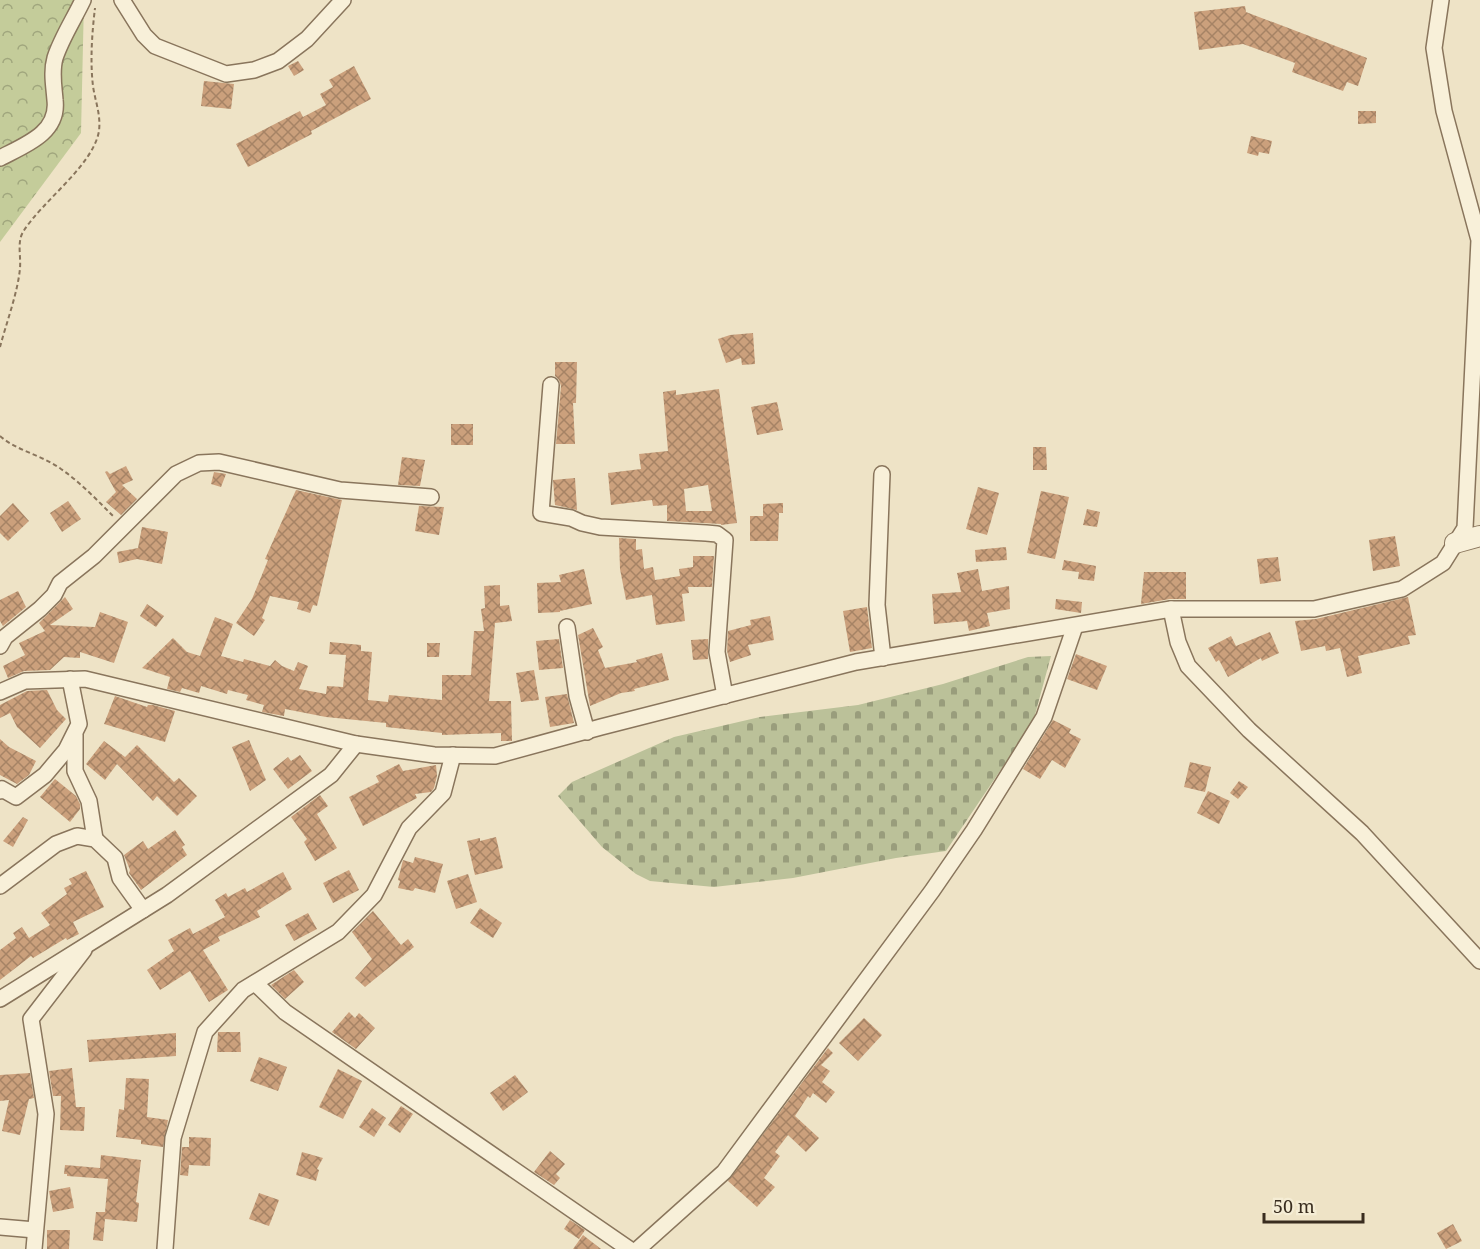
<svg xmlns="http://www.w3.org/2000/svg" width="1480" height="1249" font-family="'Noto Serif',serif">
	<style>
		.forest { fill: url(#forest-crowns) }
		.cemetery { fill: url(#cemetery-stones) }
		.building { fill: url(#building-cross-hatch); fill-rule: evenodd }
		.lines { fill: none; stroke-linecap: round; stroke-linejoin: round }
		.minor-casing { stroke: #89755c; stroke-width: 18 }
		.tertiary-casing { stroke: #89755c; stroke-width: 22 }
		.path { stroke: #89755c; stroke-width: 2; stroke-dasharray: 4.5 3; stroke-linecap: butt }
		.minor { stroke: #f8f0d9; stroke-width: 15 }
		.tertiary { stroke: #f8f0d9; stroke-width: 20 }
	</style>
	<defs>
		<pattern id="forest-crowns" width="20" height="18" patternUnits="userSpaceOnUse" patternTransform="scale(1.5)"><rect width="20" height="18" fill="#c4cc9a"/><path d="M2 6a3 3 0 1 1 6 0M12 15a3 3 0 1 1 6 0" fill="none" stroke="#a0a67d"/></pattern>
		<pattern id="cemetery-stones" width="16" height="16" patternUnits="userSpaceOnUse" patternTransform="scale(1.5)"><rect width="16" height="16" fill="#bbc199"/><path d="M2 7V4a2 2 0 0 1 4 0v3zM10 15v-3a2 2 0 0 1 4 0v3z" fill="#999d7c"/></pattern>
		<pattern id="building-cross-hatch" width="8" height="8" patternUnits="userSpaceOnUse" patternTransform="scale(1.5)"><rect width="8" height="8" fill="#cba07c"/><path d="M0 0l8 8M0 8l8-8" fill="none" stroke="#a68365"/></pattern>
	</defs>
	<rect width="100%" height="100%" fill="#eee3c6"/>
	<!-- forest -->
	<path class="forest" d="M0,0H84L81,133L0,242Z"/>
	<!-- cemetery -->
	<path class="cemetery" d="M1051,656L1033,722L946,851L896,858L793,878L714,887L650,881L636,874L602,847L558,796L572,782L674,737L760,717L858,705L943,684L1028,657Z"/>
	<!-- building -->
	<g class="building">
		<path d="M1245,6L1246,12L1367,58L1358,86L1347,82L1343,91L1292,72L1295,63L1243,44L1199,50L1194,12Z"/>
		<path d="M298,61L304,70L294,76L288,66Z"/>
		<path d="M354,66L371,99L311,131L312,134L248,167L236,144L300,111L303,117L326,105L320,94L333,87L329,80Z"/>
		<path d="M204,81L234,84L231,109L201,106Z"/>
		<path d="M1358,111H1376V123L1358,124Z"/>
		<path d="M1251,136L1272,141L1269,154L1259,152L1258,156L1247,153Z"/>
		<path d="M753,333L755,364L742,365L741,358L726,363L718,339L730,335Z"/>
		<path d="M555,362H577L576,403H573L575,444H556L561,386L559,380L555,376Z"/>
		<path d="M719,389L737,523L721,525V524L667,521V505L653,506L652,500L611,505L608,473L641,469L639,454L668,451L663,392L676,390V395ZM708,485L712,511H686L684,489Z"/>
		<path d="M777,402L783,430L757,435L751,407Z"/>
		<rect x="451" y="424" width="22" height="21"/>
		<path d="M1033,447H1046L1047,470H1033Z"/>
		<path d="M402,457L425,460L420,486L398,485Z"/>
		<path d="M126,466L133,480L122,485L137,499L121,515L106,502L116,492L105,472L107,471L110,474Z"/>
		<path d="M214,472L226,474L221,487L211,484Z"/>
		<path d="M575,478L577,510L555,505L553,480Z"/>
		<path d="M978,487L999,493L987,535L966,529Z"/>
		<path d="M296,490L342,500L317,606L313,605L310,613L297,609L299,602L270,596L262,618L265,620L254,636L236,623L252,599L268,560L265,559Z"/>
		<path d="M1041,491L1069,497L1055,559L1027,553Z"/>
		<path d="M68,501L81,519L62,532L50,513Z"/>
		<path d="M13,503L29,521L8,541L0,533V516Z"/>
		<path d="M783,503V513H779L778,541H750V516H763V504Z"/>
		<path d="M419,506L444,507L439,535L415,531Z"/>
		<path d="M1087,509L1100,512L1097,527L1083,525Z"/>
		<path d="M142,527L168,532L162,564L137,559L119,563L117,552L138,548Z"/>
		<path d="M1395,536L1400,566L1373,571L1369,540Z"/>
		<path d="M619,538L636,539V550L642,549L644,569L653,567L655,580L680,576L679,569L693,567V556H714L712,587H688L689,593L682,594L685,621L656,625L652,595L626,600L620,569Z"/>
		<path d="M1006,547L1007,560L976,562L975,550Z"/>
		<path d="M1278,557L1281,581L1260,584L1257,559Z"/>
		<path d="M1064,560L1096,566L1094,581L1078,579L1079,572L1062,570Z"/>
		<path d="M584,569L592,604L560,611V612L538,613L537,583L561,582L559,575Z"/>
		<path d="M978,569L982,591L1009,586L1010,609L987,613L990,626L969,631L967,621L934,624L932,594L961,592L957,573Z"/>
		<path d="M1144,572H1186V599H1170L1141,604Z"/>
		<path d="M500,585V606L509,605L512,621L495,623L489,701H511L512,741H501V733L442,735V733L386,727V723L326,717L285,709L284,716L262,712L264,705L246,700L248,695L228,690L227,694L201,686L199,693L182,688L180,692L167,689L170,677L142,668L173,638L187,652L200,656L215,617L233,624L221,656L243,662L244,659L270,666L275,660L282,666L294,671L298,662L308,666L299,689L326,694L327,686L343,687L346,655L329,654L330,642L361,645V651L372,652L368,700L388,702L389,695L442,700V675H471L474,631H484L481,609L485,608L484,586Z"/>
		<path d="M18,591L26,607L3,626L0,621V600Z"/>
		<path d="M65,597L73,609L50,625L95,627L100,612L128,622L114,663L80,652V658L64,657L50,670L24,671L8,678L3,666L25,655L19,643L45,631L39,623Z"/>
		<path d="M1408,597L1416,635L1408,636L1410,644L1358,656L1362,673L1347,677L1340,648L1326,651L1325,646L1301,651L1295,621L1316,619Z"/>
		<path d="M1056,599L1082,602L1081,613L1055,609Z"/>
		<path d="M147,604L164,616L156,627L140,616Z"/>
		<path d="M867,607L872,648L850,652L843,611Z"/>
		<path d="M770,616L774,640L748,645L751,655L730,662L727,651L728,631L751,625L750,620Z"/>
		<path d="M593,628L603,647L598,650L605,668L637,662L636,660L662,653L669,680L634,689L635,691L621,693L590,706L578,635Z"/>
		<path d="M1270,632L1279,653L1262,661L1261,658L1228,677L1219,660L1216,662L1208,648L1231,636L1236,646Z"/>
		<path d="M559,639L563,668L539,670L536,641Z"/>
		<path d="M708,639V659L693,660L691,640Z"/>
		<path d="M427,643H440L439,657H427Z"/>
		<path d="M1076,654L1107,666L1097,690L1067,679Z"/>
		<path d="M534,670L539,700L521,702L516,673Z"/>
		<path d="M47,690L57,710L66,719L40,748L17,727L10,713L0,718V705L27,691Z"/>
		<path d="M567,694L574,723L550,727L545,697Z"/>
		<path d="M115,696L147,707L148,705H153L175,711L165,742L104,724Z"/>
		<path d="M1053,720L1071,729L1069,733L1081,739L1065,768L1052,760L1040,779L1023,769Z"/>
		<path d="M0,739L9,747L36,761L29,775L17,784L0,775Z"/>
		<path d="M249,740L266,780L250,791L232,747Z"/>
		<path d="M104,741L125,757L137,745L174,782L179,778L197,796L177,816L157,796L153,801L117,764L105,780L86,764Z"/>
		<path d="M300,755L312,771L288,789L273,769L288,757L291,761Z"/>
		<path d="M1190,762L1211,767L1205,792L1184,787Z"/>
		<path d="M399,764L403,771L436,765L437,776L434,788L431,792L415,794L417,798L363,826L349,797L379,782L376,776Z"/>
		<path d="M55,779L76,796L80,804V809L70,822L40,797Z"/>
		<path d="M1239,781L1248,787L1238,799L1230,793Z"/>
		<path d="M1208,791L1230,801L1219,824L1197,813Z"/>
		<path d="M320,795L328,806L317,814L337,848L315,861L304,842L307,839L291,817Z"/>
		<path d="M23,817L28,820L13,847L3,841Z"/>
		<path d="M175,830L185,845L182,847L187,855L141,890L129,873L130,870L124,855L143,841L148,849Z"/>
		<path d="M496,837L503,868L475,875L467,841L480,838V841Z"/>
		<path d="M415,857L443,864L435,893L415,888L413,891L398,888L400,881L398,880L403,860L413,863Z"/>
		<path d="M349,870L359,890L333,903L323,883Z"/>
		<path d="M86,871L104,907L73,922L79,934L67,940L66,938L33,958L31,956L0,980V950L16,938L13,933L22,927L29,938L50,925L41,913L67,894L64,888L72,884L69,879Z"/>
		<path d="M283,872L292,889L257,911L260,917L218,937L220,941L203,950L228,990L209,1002L190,971L160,990L147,970L174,951L168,940L190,928L193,934L225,917L215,900L226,893L228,897L245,888L247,892Z"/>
		<path d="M468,874L477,902L456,909L447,881Z"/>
		<path d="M480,908L502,923L493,938L470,923Z"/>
		<path d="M373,911L401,945L408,939L414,947L365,987L355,978L372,959L352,932Z"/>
		<path d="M308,913L317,929L294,941L285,925Z"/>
		<path d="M294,970L304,982L285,999L271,985Z"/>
		<path d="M349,1012L355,1018L359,1013L375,1028L356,1049L332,1032Z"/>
		<path d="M864,1018L882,1035L858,1061L839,1043Z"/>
		<path d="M218,1032H240L241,1052H217Z"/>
		<path d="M176,1033V1056L89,1062L87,1040Z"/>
		<path d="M828,1048L833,1053L821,1065L830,1071L822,1082L835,1092L826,1103L813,1093L810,1098L808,1096L795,1116L819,1138L806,1152L788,1135L775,1152L780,1156L764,1178L775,1187L757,1207L728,1181Z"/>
		<path d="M259,1057L287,1067L278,1091L250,1081Z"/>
		<path d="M72,1068L76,1107H85L84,1131L60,1130L61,1096H53L49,1071Z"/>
		<path d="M338,1069L362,1081L343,1119L319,1107Z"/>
		<path d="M30,1073L34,1098L29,1099L20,1135L2,1131L9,1100L0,1101V1075Z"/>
		<path d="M515,1075L528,1092L503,1111L490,1093Z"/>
		<path d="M126,1078L149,1079L147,1117L168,1120L163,1147L141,1144V1140L116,1137L119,1109L124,1110Z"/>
		<path d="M401,1106L413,1114L400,1133L388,1125Z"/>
		<path d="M372,1108L386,1118L374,1137L359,1127Z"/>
		<path d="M189,1137L211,1138L210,1166L189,1165L188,1176L180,1175L182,1147H189Z"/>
		<path d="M550,1151L565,1164L556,1174L560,1178L554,1185L534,1172Z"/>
		<path d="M302,1152L323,1158L317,1169L319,1170L316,1181L296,1175Z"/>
		<path d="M101,1155L141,1160L136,1202L139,1203L137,1222L105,1219L103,1241L93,1240L96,1212H105L108,1179L67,1176V1174H64L65,1165L100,1168Z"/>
		<path d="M70,1187L74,1208L53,1212L49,1191Z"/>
		<path d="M259,1193L279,1200L269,1226L249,1219Z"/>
		<path d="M570,1220L585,1230L579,1239L564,1229Z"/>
		<path d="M1453,1224L1462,1241L1446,1249L1437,1233Z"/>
		<path d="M47,1230H70L69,1249H47Z"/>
		<path d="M583,1235L601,1249H573Z"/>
	</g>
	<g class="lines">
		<defs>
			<g id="minor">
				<path d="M122,0L144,35L155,46L226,74L254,70L278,61L307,39L343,0"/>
				<path d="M0,158C25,145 59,133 55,100C54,86 51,72 55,58C61,39 74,19 83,0"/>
				<path d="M551,385L541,513L571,518L582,523L600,527L706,533L717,534L725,540L717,652L725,696"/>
				<path d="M882,474L877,605L883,658"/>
				<path d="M1171,609L1178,642L1188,666L1249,730L1362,833L1480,961"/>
				<path d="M567,627L577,696L587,732"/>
				<path d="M0,646L5,637L40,609L54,595L60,583L94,556L176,474L199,463L219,462L340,490L431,497"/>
				<path d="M0,692L25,681L85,679L356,744L434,755L495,756L601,727L856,662L1171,609H1314L1402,589L1443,563L1465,528L1479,240L1444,111L1434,48L1441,0"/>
				<path d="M75,735V771L89,801L95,839"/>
				<path d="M0,791L2,789L16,797L45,775L66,750L79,724L70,679"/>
				<path d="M0,886L56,844L77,836L95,839L115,858L120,878L143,910"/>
				<path d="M255,983L285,1012L629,1249"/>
				<path d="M0,999L167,895L331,775L356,744"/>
				<path d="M0,1227L35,1230"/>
				<path d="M34,1249L46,1114L31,1019L84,950"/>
				<path d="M165,1249L173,1138L205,1032L243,990L338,932L374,895L409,828L443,793L453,755"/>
				<path d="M638,1249L724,1172L932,891L974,830L1044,717L1075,626"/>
			</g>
			<path id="tertiary" d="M1455,543L1480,536"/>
		</defs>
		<!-- minor casing -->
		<use href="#minor" class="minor-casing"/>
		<!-- tertiary casing -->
		<use href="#tertiary" class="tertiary-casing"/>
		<!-- path -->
		<g class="path">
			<path d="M0,347C6,324 18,292 20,268C21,256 17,242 23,232C42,201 93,166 99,131C101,114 95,101 93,86C90,61 92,33 95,8"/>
			<path d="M0,436C17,451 42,455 61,469C80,482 97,500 113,516"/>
		</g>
		<!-- minor -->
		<use href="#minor" class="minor"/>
		<!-- tertiary -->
		<use href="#tertiary" class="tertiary"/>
	</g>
	<!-- scale -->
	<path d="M1264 1213v9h99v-9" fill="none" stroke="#392d1f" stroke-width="3"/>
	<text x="1273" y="1213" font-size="18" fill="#392d1f" stroke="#f5edd5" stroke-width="4.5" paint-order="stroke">50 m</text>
</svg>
